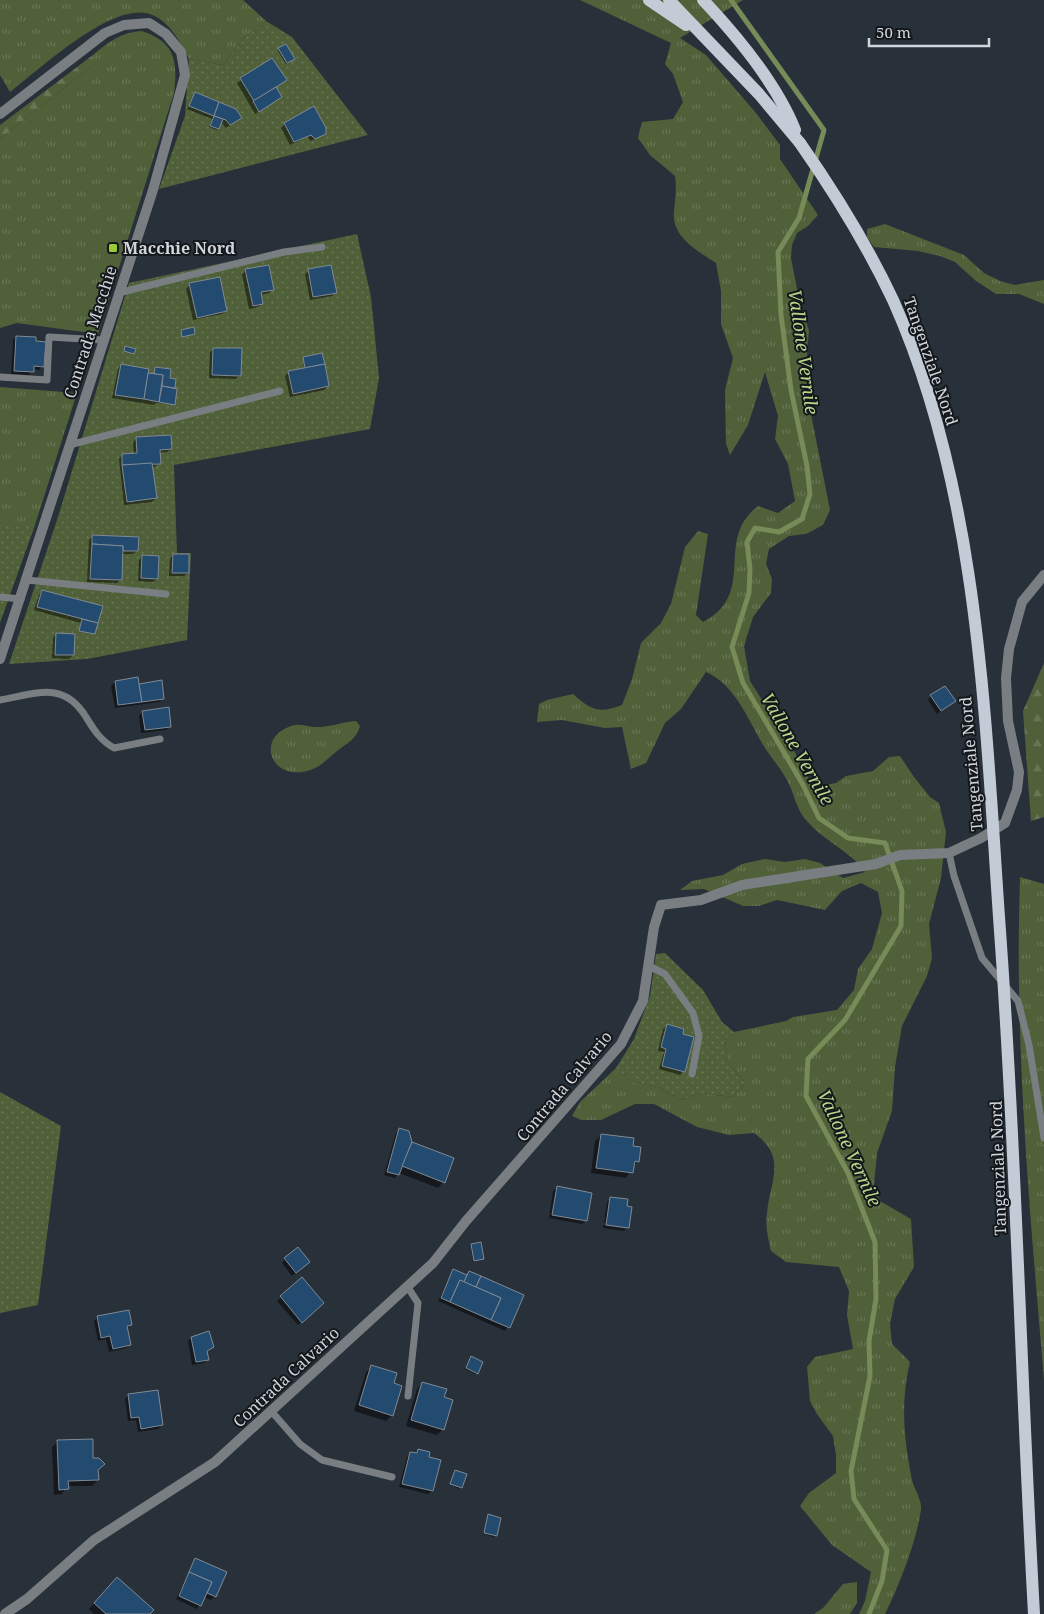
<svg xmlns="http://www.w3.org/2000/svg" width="1044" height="1614" font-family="'Noto Serif',serif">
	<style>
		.grass { fill: url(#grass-tufts) }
		.forest { fill: url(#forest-firs) }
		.garden { fill: url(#garden-dots) }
		.shadow { fill: #0007 }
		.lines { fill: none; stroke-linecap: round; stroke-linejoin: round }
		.stream { stroke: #768b57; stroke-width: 5 }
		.building { fill: #234a6f; stroke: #808a94 }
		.service { stroke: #797e82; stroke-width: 7 }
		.minor { stroke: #797e82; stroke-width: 10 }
		.primary { stroke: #c3ccd6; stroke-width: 12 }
		.primary-bridge { stroke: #c3ccd6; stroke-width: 12 }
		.poi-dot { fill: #99cb35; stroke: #14181c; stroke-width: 2 }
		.labels { text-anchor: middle; stroke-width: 4; stroke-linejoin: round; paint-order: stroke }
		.poi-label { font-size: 16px; font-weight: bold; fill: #d0d5db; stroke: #14181c; text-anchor: start }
		.street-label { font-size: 16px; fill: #d0d5db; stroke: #14181c }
		.water-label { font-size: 18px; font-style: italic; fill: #b7d689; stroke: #14181c }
	</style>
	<defs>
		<pattern id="grass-tufts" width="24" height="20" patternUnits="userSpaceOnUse" patternTransform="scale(1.25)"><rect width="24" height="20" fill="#506039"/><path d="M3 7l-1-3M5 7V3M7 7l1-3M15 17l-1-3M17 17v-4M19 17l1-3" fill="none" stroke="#687655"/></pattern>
		<pattern id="forest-firs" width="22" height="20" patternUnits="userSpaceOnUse" patternTransform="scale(1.25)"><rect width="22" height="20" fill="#506039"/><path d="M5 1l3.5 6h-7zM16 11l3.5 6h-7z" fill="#687655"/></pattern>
		<pattern id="garden-dots" width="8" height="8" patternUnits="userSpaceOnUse" patternTransform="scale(1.25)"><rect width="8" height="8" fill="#506039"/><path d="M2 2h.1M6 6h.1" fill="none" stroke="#687655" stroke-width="1.8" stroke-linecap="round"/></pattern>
	</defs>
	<rect width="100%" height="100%" fill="#283039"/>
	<!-- grass -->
	<g class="grass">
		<path d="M0,0H243L266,21L244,38L223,65L189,59C180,41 167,17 146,13C107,6 40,69 10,92L0,75Z"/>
		<path d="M580,0H743L680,38L706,55L756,113L780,145V159L818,215L808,226L797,233L792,245L791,258L799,299L809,331L807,351L810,409L830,510L823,525L806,534L789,536L769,549L766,564L772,579L771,593L753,617L744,646L750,681L792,747L810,781L819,786L836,783L846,776L873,771L889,757L900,756L914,777L930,797L939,803L946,832L941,878L929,924L932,958L927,976L902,1026L895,1067L892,1111L877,1153L874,1185L880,1201L911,1219L914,1267L895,1299L890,1324L892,1344L910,1362C900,1403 904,1439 912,1480C914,1489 922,1500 921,1509C917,1540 899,1586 885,1614H859L865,1601L871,1572L832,1545L800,1506L809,1493L836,1473V1455L833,1436L817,1414L810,1401L807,1367L815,1357L853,1349L847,1315L849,1291L839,1267L786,1262L771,1251C768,1238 765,1226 767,1213C770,1180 788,1158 754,1133L729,1135L697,1127L654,1104H635L601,1120H581L572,1116L580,1102L616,1068L633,1082L658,1087L682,1100L700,1093L732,1097L745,1083L727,1062L725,1040L734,1032L786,1021L793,1017L837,1010L854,990L858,969L872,949L882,913L878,892L861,883L842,891L825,910L777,900L759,906H743L704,889L680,890L692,881L723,875L742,864L765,859L785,862L805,859L820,863L843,878L865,872C849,849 820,840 803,816C796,807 794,794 789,784C782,769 770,757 762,743C747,717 734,684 706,672L681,709L665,723L646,763L631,769L622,727L605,728L562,720L537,722L539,704L547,700L573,694C591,710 599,714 622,705L632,679L641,643L661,623L671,604L685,547L698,531L708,534L696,615L703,622C753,596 721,550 747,517C750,513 754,509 758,506L778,513L795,501L788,464L775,439L778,416L765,372L748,425L730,455L726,444L725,390L733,358L721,324V291L716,263C698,251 671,237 674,211C675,199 677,189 675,176L650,155L638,138L642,122L673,119L683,102L673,74L665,64L671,43Z"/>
		<path d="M142,31C175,42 178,61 174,93L98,334L17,323L0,328V139L93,65V55C108,42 122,32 142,31Z"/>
		<path d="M885,224L964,255L984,273L1000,281L1015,285L1044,280V304L1019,294H996L976,281L955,262L940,256L918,251L874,247L867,237V229Z"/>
		<path d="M0,387L77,393L35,525H0Z"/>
		<path d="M356,721L360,726C357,739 347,743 337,751C329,757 323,765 313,769C273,785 253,739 291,726C301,723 305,726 314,727C326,728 343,722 356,721Z"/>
		<path d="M1020,877L1044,884V1380C1030,1213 1014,1045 1020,877Z"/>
		<path d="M857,1582V1603L850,1614H814L823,1608L843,1584Z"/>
	</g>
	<!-- forest -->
	<g class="forest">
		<path d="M93,55V65L0,139V125Z"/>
		<path d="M1044,663V817L1031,821L1023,711Z"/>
	</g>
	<!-- garden -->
	<g class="garden">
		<path d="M266,21L292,37L368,135L159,189L185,116L189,59L223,65L244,38Z"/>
		<path d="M357,234L371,297L379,378L370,429L174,465L177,553H191L187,640L87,659L9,664L58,517L129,283Z"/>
		<path d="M0,525H35L0,623Z"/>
		<path d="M665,953L703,990L722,1022L734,1032L725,1040L727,1062L745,1083L732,1097L700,1093L682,1100L658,1087L633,1082L616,1068L634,1039L650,996L656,954Z"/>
		<path d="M0,1092L61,1126L38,1305L0,1313Z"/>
	</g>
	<!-- shadow -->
	<g class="shadow">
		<path d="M279,49L292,60L286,64L278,51Z"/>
		<path d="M272,60L285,80L275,88L281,97L255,114L237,83Z"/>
		<path d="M195,93L241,118L226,128L221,122L217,130L209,127L212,119L187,109Z"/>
		<path d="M285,124L325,133L311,141L307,137L290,145L281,128Z"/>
		<path d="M246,270L273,289L269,293L260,295L262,304L258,307L249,309L242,274Z"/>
		<path d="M309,271L335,292L332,296L310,300L305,274Z"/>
		<path d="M190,285L226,311L222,314L193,320L186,288Z"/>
		<path d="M17,337L43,366L39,370L33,369L29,375L11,374L13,340Z"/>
		<path d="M214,349L240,376L236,379L209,378L210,352Z"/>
		<path d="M303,358L328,386L324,390L290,397L285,376L289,372L304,369Z"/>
		<path d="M121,365L153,375L156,368L168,379L174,380L173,404L156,403L154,405L112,398L118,369Z"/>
		<path d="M137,438L171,449L167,452L159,453V464L152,468L156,498L152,502L124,505L119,459L122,455H134L133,442Z"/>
		<path d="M93,536L138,538L137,551L133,554H122L120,580L117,583L87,582L89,540Z"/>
		<path d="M173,555L188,573L184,576H169L170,559Z"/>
		<path d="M143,556L157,579L153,582L138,581L139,560Z"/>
		<path d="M42,591L101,607L94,634L79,632L81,623L34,610L39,595Z"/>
		<path d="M56,634L73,655L69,659L52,658L53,638Z"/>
		<path d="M137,679L138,685L163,699L159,702L115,708L111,686L115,682Z"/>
		<path d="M931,696L954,701L937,714L928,700Z"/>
		<path d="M142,712L170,727L166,730L141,733L139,716Z"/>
		<path d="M667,1026L684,1071L680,1075L659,1069L664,1052L658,1051L663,1029Z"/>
		<path d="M400,1130L443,1182L438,1188L399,1173L395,1178L384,1175L396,1133Z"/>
		<path d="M601,1135L637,1161L626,1178L591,1173L595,1141Z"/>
		<path d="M557,1188L586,1220L582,1224L549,1218L553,1191Z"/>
		<path d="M611,1198L627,1227L626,1229V1226L604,1223L607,1202Z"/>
		<path d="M603,1225L626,1229L624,1231L603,1228Z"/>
		<path d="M471,1245L483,1258L482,1260L473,1262Z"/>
		<path d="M285,1259L304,1266L292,1276L282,1263Z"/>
		<path d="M453,1271L523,1296L505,1331L438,1301Z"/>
		<path d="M302,1279L319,1307L298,1325L277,1301Z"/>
		<path d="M97,1318L131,1324L127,1328L130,1345L126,1348L109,1352L106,1339L98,1341L94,1321Z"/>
		<path d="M191,1338L212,1347L206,1352L208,1359L204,1363L192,1365L188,1341Z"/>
		<path d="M470,1359L477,1373L475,1374L465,1369Z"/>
		<path d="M372,1367L393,1384L392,1415L386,1421L354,1411L366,1372Z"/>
		<path d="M423,1383L443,1398V1429L437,1435L406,1426L417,1389Z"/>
		<path d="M128,1396L162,1425L158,1429L138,1432L136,1420L128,1421L125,1399Z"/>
		<path d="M58,1441L92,1459L98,1480L92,1486H67L62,1494L54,1495L52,1447Z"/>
		<path d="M419,1450L432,1491L428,1494L399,1487L407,1457Z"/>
		<path d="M454,1473L461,1487L460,1489L450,1485Z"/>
		<path d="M489,1516L496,1535L494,1537L483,1534Z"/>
		<path d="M195,1560L225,1573L215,1596L211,1600L204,1597L197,1609L176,1599Z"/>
		<path d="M112,1584L149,1614H94L89,1609Z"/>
	</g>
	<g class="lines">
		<!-- stream -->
		<path class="stream" d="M731,0L824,130L799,218L778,252L781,315L791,390L807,466L810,494L802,519L779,532L755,528L747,542L750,569L749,593L732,647L743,683L802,783L819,818L848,838L885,843L902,891L901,926L845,1020L808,1059L806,1096L848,1173L875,1242L876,1299L869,1341L870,1376L851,1471L854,1499L887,1550L882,1581L869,1614"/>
	</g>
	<!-- building -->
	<g class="building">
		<path d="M286,44L295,59L287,63L278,48Z"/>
		<path d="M272,58L287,80L254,101L240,78Z"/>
		<path d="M276,87L282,97L259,112L253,101Z"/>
		<path d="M195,92L219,102L214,116L189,106Z"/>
		<path d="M219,102L236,109L242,118L230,125L226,120L214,116Z"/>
		<path d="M314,106L326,128V134L315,139L311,135L294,142L284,123Z"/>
		<path d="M214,116L223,119L219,129L210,126Z"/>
		<path d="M269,265L274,290L261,292L263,304L253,306L245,269Z"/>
		<path d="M331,265L337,293L313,297L308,269Z"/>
		<path d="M220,277L227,311L197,318L189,283Z"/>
		<path d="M194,327L195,334L182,337L181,330Z"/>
		<path d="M16,336L36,337V341L46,342L44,367L34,366V372L14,371Z"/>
		<path d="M125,346L136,349L134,354L124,351Z"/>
		<path d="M213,348H242L241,376L212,375Z"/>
		<path d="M322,353L325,364L305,368L303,357Z"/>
		<path d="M121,364L149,369L144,399L115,395Z"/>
		<path d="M325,364L329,386L293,394L288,371Z"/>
		<path d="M155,367L171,369L170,378L176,379L175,388L162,386L163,375L154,374Z"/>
		<path d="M148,373L163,375L159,402L144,399Z"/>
		<path d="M162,386L177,389L175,405L159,402Z"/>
		<path d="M171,435L172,449L160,450L161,464L122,465V454L137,453L136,437Z"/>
		<path d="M152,463L157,498L127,502L122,465Z"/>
		<path d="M92,535L139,537L138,551H123V546L92,544Z"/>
		<path d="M92,544L123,546L122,580L90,579Z"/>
		<path d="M173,554H189V573H172Z"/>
		<path d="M142,555L159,556L158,579L141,578Z"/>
		<path d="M42,590L103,606L98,623L37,607Z"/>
		<path d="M82,619L98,623L95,634L79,631Z"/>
		<path d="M56,633L75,634L74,655H55Z"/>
		<path d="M138,677L142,702L118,705L115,681Z"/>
		<path d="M162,680L164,699L142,702L139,684Z"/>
		<path d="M945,686L956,701L941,711L930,695Z"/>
		<path d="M169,707L171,727L145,730L142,711Z"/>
		<path d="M667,1024L684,1029L683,1034L694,1037L685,1072L662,1066L666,1049L661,1047Z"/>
		<path d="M399,1128L409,1131L412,1142L399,1175L387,1172Z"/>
		<path d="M601,1134L634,1138L633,1146L641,1147L639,1162L635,1161L633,1173L596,1168Z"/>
		<path d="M412,1142L454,1158L445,1183L402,1166Z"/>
		<path d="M557,1186L592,1193L587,1221L552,1215Z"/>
		<path d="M610,1197L628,1199L627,1206L632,1207L629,1228L606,1225Z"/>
		<path d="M481,1242L484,1259L474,1261L471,1244Z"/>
		<path d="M298,1247L310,1262L296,1273L284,1258Z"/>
		<path d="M453,1269L467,1275L464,1282L460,1280L450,1302L441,1298Z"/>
		<path d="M469,1271L481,1276L476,1287L464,1282Z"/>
		<path d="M481,1276L524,1295L510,1328L491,1320L501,1298L476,1287Z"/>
		<path d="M302,1277L324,1303L302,1323L280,1296Z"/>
		<path d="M460,1280L501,1298L491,1320L450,1302Z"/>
		<path d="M129,1310L132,1325L127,1326L131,1345L113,1349L110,1336L101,1338L97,1316Z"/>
		<path d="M209,1331L214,1347L207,1351L209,1360L196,1362L191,1337Z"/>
		<path d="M471,1356L483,1362L478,1374L466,1368Z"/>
		<path d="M371,1365L397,1373L394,1383L402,1386L393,1416L359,1405Z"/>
		<path d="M422,1382L447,1389L444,1397L453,1400L444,1430L411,1420Z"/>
		<path d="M158,1390L163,1425L141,1429L139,1417L131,1418L128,1394Z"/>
		<path d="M93,1439V1458H99L105,1464L98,1470L99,1480L68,1481L69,1489L59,1490L57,1440Z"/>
		<path d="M418,1449L430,1452L429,1457L441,1460L433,1491L402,1484L410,1452L417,1453Z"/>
		<path d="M455,1470L467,1474L462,1488L450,1484Z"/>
		<path d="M488,1514L501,1518L497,1536L484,1533Z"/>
		<path d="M195,1558L227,1572L216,1597L207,1593L212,1582L189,1572Z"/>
		<path d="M189,1572L212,1582L201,1606L179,1596Z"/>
		<path d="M117,1577L154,1610L150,1614H106L94,1603Z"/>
	</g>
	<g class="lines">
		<!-- service -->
		<g class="service">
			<path d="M118,293L284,252L322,247"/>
			<path d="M0,377L47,380L49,337L102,340"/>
			<path d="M69,445L280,391"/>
			<path d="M27,580L166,594"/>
			<path d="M0,597L21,599"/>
			<path d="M0,700C36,694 63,680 86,717C94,730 100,740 114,748L160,739"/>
			<path d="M949,853L954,876L982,958L1018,1001L1029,1045L1044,1138"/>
			<path d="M649,966L665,974L693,1013L699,1036L692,1074"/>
			<path d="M407,1286L418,1303L408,1396"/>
			<path d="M272,1412L300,1444L322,1460L392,1477"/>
		</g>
		<!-- minor -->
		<g class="minor">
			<path d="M0,114L105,33L124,25L149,23L166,34L181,52L185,75L153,190L0,659"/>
			<path d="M5,1614L27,1599L94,1540L215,1462L433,1263L466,1221L621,1044L643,1001L654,927L661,905L701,900L742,885L876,864L900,855L949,853L981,838L1005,823L1017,790L1019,772L1008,721L1006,678L1009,649L1022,602L1044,575"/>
		</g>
		<!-- primary -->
		<g class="primary">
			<path d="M649,0L686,25"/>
			<path d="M669,0L759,94L800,143"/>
			<path d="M703,0C736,35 777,85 795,130"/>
		</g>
		<!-- primary-bridge -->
		<path class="primary-bridge" d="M800,143C835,193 867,245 893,300C978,489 985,714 999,917C1016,1149 1021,1382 1034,1614"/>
	</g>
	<!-- markers -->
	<rect class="poi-dot" x="108" y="243" width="10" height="10" rx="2.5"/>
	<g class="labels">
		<!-- poi labels -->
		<g class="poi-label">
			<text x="123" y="254">Macchie Nord</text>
		</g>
		<!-- street labels -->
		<g class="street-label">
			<text transform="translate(90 332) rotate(-72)" y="6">Contrada Macchie</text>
			<text transform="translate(931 361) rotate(71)" y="6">Tangenziale Nord</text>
			<text transform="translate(971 764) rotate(-95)" y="6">Tangenziale Nord</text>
			<text transform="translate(564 1086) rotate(-50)" y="6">Contrada Calvario</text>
			<text transform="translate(998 1168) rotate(-92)" y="6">Tangenziale Nord</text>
			<text transform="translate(286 1377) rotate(-43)" y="6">Contrada Calvario</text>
		</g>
		<!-- water labels -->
		<g class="water-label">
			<text transform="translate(803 352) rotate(82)" y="6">Vallone Vernile</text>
			<text transform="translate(797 749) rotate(60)" y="6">Vallone Vernile</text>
			<text transform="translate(849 1148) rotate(65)" y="6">Vallone Vernile</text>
		</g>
	</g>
	<!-- scale -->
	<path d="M869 38v8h120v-8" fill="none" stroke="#d0d5db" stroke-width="2.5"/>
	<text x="876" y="38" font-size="15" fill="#d0d5db" stroke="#14181c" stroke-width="4" paint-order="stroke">50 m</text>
</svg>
